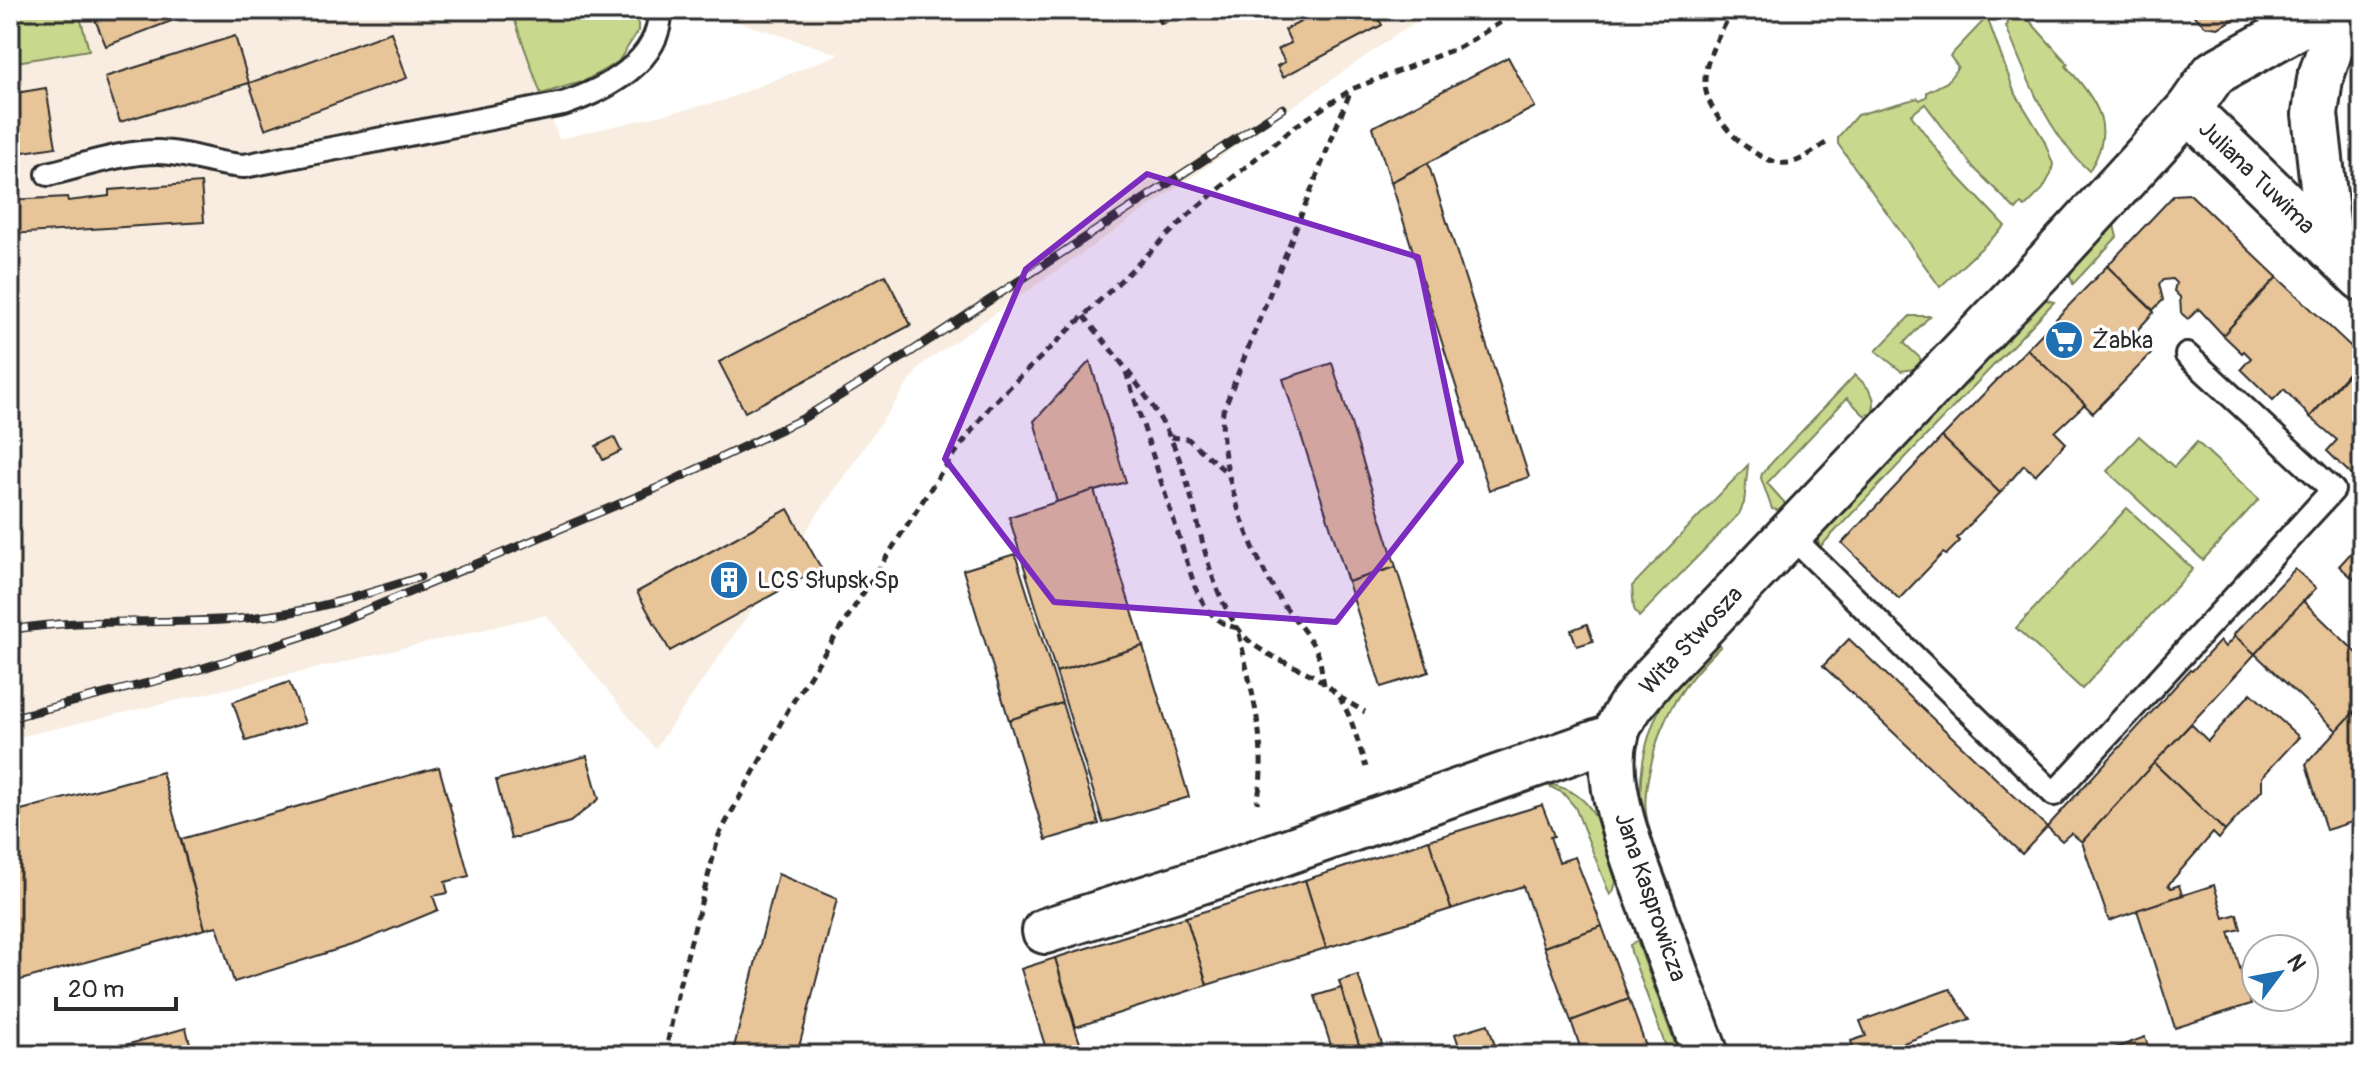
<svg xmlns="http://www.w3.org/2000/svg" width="2372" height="1065" font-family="Pangolin,sans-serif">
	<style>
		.built { fill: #f8ede0 }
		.green { fill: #c8d98e; stroke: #7a825c; stroke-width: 2 }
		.building { fill: #e8c499; stroke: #2b2b2b; stroke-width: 2 }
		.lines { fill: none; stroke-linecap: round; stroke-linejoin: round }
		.lane-casing { stroke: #2b2b2b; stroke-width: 28 }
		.street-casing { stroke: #2b2b2b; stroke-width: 50 }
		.secondary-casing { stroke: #2b2b2b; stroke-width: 50 }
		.path { stroke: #2b2b2b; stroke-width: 5; stroke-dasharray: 8 6; stroke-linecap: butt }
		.lane { stroke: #fff; stroke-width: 22 }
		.street { stroke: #fff; stroke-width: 44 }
		.secondary { stroke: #fff; stroke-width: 44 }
		.rail-casing { stroke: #2b2b2b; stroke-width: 9 }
		.rail { stroke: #fff; stroke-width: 6; stroke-dasharray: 18; stroke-linecap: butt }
		.marked { fill: #7b2cbf; fill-opacity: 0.2; stroke: #7b2cbf; stroke-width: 6; stroke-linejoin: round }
		.labels { text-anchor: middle; stroke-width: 7; stroke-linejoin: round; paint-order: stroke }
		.street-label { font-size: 24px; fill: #2b2b2b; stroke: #fff }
		.poi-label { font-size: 24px; fill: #2b2b2b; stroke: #fff; text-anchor: start }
	</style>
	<rect width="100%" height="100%" fill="#fff"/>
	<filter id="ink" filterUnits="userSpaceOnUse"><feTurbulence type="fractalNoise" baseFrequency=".0125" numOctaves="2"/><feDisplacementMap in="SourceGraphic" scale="16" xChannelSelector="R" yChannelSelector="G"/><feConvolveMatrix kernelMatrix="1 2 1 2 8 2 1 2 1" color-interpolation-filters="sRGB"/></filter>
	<g filter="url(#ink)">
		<!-- built -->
		<path class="built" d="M78,10H511L559,139L722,101L839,54L701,10H1432L921,365L655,749L546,615L10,739V234L92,229L10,232V63L88,50Z"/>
		<!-- green -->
		<g class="green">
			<path d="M10,10H78L89,50L10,63Z"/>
			<path d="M511,10H638V31L618,62L584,81L541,94Z"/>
			<path d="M2004,10H2020L2068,64L2066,66C2096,100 2118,127 2089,171C2048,133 2026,77 2006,26L2008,24Z"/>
			<path d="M1987,17L2014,91L2044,140L2053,164L2051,174L2043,189L2025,207L2021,204L2016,210L1974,168L1925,104L1911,115L1953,171L2005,226L1940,287L1838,144V137L1857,115L1918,98L1920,100L1927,96V92L1947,82L1958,67L1950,56Z"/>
			<path d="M2114,225L2117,237L2073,284L2070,276L2071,271Z"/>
			<path d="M2043,299L2054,302L1820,547L1819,546L1817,533Z"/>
			<path d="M1910,316H1930L1904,343L1920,358L1921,364L1913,369L1901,371L1876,351Z"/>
			<path d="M1855,375C1867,386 1879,396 1872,414L1864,415L1847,398L1767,483L1784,502L1785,507L1781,511L1772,509L1761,478L1762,473Z"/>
			<path d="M2139,436L2174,467L2197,442L2259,499L2203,560L2107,471Z"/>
			<path d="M1748,465L1744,503L1739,514L1639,617L1634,609L1632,586Z"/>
			<path d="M2127,508L2193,569L2082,689L2016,628Z"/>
			<path d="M1715,639L1721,646C1684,681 1661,715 1651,765C1647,780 1644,797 1646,813C1651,843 1665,872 1675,900L1673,903C1664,880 1652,857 1646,834C1633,788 1644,730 1670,691C1683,672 1700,656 1715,639Z"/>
			<path d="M1543,783C1603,792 1599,834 1616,882L1613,892L1610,895L1575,807L1563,793Z"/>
			<path d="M1637,941L1679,1055H1669L1631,952L1630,945Z"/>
		</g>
		<!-- building -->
		<g class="building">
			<path d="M91,10H200L106,46Z"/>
			<path d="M1323,10H1374L1382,25L1283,77L1277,66L1285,62L1278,49L1291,43L1285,30Z"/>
			<path d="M2188,10H2252L2218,28L2205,26Z"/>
			<path d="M391,32L407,78L265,129L249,83Z"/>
			<path d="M235,36L249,83L120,122L105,77Z"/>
			<path d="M1508,57L1535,107L1391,182L1373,127Z"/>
			<path d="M46,88L56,147L10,154V94Z"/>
			<path d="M1428,163L1529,477L1489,490L1391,182Z"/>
			<path d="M201,183L204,222L10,234V200L67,197L68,201L109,196V190Z"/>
			<path d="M2190,194L2277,277L2223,335L2199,309L2188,319L2181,313L2180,297L2174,291L2176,283L2172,279L2163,280L2159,284L2163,300L2153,310L2107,266L2174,195Z"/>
			<path d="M2107,266L2154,312L2132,336L2151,354L2093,413L2027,349Z"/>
			<path d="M885,275L911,325L745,412L719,362Z"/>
			<path d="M2277,277L2362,357L2310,417L2284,389L2273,400L2241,369L2251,358L2244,351L2242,353L2223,335Z"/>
			<path d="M2027,349L2085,404L2055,432L2066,443L2035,475L2024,465L2000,493L1942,437Z"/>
			<path d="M2362,359V479L2359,482L2327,451L2337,440L2310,417Z"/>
			<path d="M1090,361L1126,482L1057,502L1034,421Z"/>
			<path d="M1332,363L1396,567L1348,582L1283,379Z"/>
			<path d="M614,437L621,451L603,460L596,446Z"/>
			<path d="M1942,437L2000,493L1957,538L1960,541L1946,555L1943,553L1899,599L1842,543Z"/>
			<path d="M1094,490L1143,646L1056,672L1009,517Z"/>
			<path d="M788,509L821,568L670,651L637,592Z"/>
			<path d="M2362,541V576L2357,582L2339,566Z"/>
			<path d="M1015,554L1062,703L1009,720L963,570Z"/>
			<path d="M1396,567L1429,672L1381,687L1348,582Z"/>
			<path d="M2295,569L2316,588L2255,654L2233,635Z"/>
			<path d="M2303,601L2362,658V704L2337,731L2255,654Z"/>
			<path d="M1587,624L1593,641L1577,646L1571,630Z"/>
			<path d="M2235,636L2255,654L2082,842L2071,833L2062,841L2047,827L2190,670L2192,671L2220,641L2225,647Z"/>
			<path d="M1849,639L2047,827L2022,854L1823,666Z"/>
			<path d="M1143,646L1189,797L1103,823L1056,672Z"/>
			<path d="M289,682L305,723L246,741L233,702Z"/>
			<path d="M2251,693L2299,737L2262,777V790L2225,831L2154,763L2191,724L2208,741Z"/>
			<path d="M1062,703L1099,824L1046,840L1009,720Z"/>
			<path d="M2362,704V734L2354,712Z"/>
			<path d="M2354,712L2362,734V819L2326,830L2306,764Z"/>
			<path d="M587,756L599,799L570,822L511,839L496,780Z"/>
			<path d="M2154,763L2225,831L2219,839L2213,833L2168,885L2171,888L2179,885L2182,895L2109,921L2082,842Z"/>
			<path d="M439,767L469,876L445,882L448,893L433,896L438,910L358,943L234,982L217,926L205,929L181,839Z"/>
			<path d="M162,772L205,929L10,983V813Z"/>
			<path d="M1542,805L1554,836L1550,837L1559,862L1575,857L1602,926L1544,947L1523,886L1451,909L1429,840Z"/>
			<path d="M1429,840L1451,909L1326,948L1305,880Z"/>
			<path d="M778,874L837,899L797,1055H732Z"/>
			<path d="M1305,880L1326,948L1207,985L1186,917Z"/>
			<path d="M2214,885L2224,918L2237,914L2241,929L2229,932L2251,1004L2175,1028L2137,910Z"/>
			<path d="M1186,917L1207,985L1076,1027L1055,958Z"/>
			<path d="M1602,926L1629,999L1571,1021L1544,947Z"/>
			<path d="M1055,958L1075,1028L1084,1055H1048L1021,969Z"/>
			<path d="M1358,975L1382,1044L1361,1051L1339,981Z"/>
			<path d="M1341,988L1361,1051L1363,1055H1334L1315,996Z"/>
			<path d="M1950,989L1970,1019L1870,1055H1855L1851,1041L1866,1036L1860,1021Z"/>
			<path d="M1629,999L1649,1055H1583L1571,1021Z"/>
			<path d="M1488,1024L1498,1055H1462L1455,1034Z"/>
			<path d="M186,1028L193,1055H90Z"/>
			<path d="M2145,1037L2151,1055H2096Z"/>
		</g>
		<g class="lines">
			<defs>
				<g id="lane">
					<path d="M48,174C83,166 121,152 158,152C187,152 214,165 244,166L563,104C605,90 661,62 660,10"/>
					<path d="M1790,535L2054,794L2333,490L2187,355"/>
				</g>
				<g id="street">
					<path d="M2330,248L2315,114L2320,79L2343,10"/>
					<path d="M1045,931L1229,872L1616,736"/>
					<path d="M1706,1055C1689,1009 1671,963 1655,916C1637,867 1603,789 1615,737C1621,714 1640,694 1655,676L2039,272L2188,110"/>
				</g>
				<path id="secondary" d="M2328,10L2214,73L2188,110L2362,278"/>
			</defs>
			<!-- lane casing -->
			<use href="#lane" class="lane-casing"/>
			<!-- street casing -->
			<use href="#street" class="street-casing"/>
			<!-- secondary casing -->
			<use href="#secondary" class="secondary-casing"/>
			<!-- path -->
			<g class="path">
				<path d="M1733,10C1721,32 1704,58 1705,84C1706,116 1755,166 1788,163C1801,162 1815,150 1826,143"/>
				<path d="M1084,316C1121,363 1161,407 1181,464C1201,519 1204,582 1240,631C1266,665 1317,665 1340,699C1353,718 1358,745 1366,767"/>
				<path d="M1126,372L1195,587C1204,606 1215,625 1238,628C1249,685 1270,745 1257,803"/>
				<path d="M1171,437L1188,439L1225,471"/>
				<path d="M1324,685C1322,675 1321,663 1318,654C1309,634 1291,616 1279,598C1250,550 1217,467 1223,411L1351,90"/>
				<path d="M1339,697L1365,712"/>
				<path d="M665,1055L679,986L719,835L789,708L942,471L991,405L1196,208L1294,127L1352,89L1460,47L1521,10"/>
			</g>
			<!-- lane -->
			<use href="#lane" class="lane"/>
			<!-- street -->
			<use href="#street" class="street"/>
			<!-- secondary -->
			<use href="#secondary" class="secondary"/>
			<defs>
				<g id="rail">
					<path d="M1162,20L1181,10"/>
					<path d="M10,630C89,616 169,626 248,618C307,613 364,595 420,577"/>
					<path d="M10,718L191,672L307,635L655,489L802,419L903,357L1283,108"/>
				</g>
			</defs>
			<!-- rail casing -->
			<use href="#rail" class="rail-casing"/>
			<!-- rail -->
			<use href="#rail" class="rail"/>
		</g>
	</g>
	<!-- marked area -->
	<path class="marked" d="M1147,174L1418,257L1461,462L1336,622L1054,602L945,459L1026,269Z"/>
	<!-- icons -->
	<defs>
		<symbol id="supermarket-disc" viewBox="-11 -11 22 22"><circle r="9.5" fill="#1f6fb2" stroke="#fff"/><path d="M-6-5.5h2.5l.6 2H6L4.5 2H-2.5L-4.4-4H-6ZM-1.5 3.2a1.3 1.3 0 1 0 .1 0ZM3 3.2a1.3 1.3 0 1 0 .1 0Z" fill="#fff"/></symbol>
		<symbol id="building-disc" viewBox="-11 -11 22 22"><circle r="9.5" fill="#1f6fb2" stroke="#fff"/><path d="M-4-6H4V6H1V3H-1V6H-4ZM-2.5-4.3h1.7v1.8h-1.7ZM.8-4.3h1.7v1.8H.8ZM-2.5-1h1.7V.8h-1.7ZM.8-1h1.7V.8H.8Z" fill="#fff"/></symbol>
	</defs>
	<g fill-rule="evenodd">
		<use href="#supermarket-disc" x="2042" y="318" width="44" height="44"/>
		<use href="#building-disc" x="707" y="558" width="44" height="44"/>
	</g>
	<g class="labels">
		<!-- street labels -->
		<g class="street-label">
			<text transform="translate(2257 177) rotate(44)" y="8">Juliana Tuwima</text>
			<text transform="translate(1691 640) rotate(-47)" y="8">Wita Stwosza</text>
			<text transform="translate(1651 897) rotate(71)" y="8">Jana Kasprowicza</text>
		</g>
		<!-- poi labels -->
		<g class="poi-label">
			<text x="2092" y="348">Żabka</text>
			<text x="757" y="588">LCS Słupsk Sp</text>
		</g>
	</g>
	<!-- margin -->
	<rect width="2372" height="1065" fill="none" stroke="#fff" stroke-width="40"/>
	<rect x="20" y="20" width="2332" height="1025" fill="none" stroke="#2b2b2b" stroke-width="3" filter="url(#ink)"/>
	<!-- north arrow -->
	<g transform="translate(2280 973) rotate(58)"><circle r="38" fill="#ffffff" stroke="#aaaaaa" stroke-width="2"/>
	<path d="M0-6L14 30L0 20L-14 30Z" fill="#1f6fb2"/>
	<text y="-12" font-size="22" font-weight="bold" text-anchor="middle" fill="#2b2b2b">N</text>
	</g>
	<!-- scale -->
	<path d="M56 997v12h120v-12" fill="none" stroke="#2b2b2b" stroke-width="4"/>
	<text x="68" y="997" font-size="24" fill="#2b2b2b" stroke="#ffffff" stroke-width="6" paint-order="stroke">20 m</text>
</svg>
